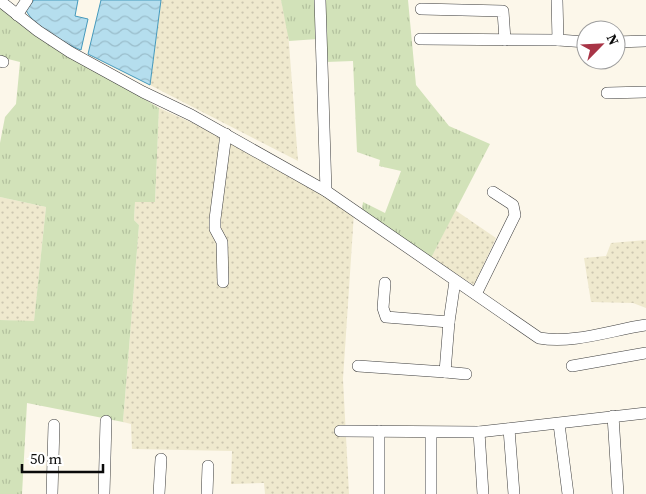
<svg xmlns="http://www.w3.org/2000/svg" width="646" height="494" font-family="'Source Serif 4',serif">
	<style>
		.farmland { fill: url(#farmland-dots) }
		.grass { fill: url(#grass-tufts) }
		.water { fill: url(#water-waves); stroke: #4599bc }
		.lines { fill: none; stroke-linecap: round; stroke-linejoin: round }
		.street-casing { stroke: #3d3d3d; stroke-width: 12 }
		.street { stroke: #fff; stroke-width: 11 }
	</style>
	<defs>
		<pattern id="farmland-dots" width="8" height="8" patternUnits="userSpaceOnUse" patternTransform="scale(1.25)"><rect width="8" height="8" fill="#efe9ce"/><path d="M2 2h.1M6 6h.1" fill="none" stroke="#ccc6b0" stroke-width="1.8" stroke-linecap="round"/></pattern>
		<pattern id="grass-tufts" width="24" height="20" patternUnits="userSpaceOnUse" patternTransform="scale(1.25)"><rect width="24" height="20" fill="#d2e2b9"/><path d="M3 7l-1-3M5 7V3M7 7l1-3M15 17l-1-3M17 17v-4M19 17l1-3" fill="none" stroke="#b3c19e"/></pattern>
		<pattern id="water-waves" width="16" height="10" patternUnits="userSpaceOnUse" patternTransform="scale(1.25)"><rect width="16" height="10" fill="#b5deee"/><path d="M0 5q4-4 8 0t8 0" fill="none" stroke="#9abdcb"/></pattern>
	</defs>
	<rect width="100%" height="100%" fill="#fcf7ea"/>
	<!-- farmland -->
	<g class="farmland">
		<path d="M161,0H281L288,31L298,161L150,85Z"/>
		<path d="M159,108L215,133L354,213L343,379L349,494H265L264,483L231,484L232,451L132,449L131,424L123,422L139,225L134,220L135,201L155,202Z"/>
		<path d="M0,197L46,207L34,322L0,320Z"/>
		<path d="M455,210L496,238L474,285L431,258Z"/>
		<path d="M646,240V308L633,303L591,302L584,258L606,256L611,243Z"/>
	</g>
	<!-- grass -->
	<g class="grass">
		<path d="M281,0H408L416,85L449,126L490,144L431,258L362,209L363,202L385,213L401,171L379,166L380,160L357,152L353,61L326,62L318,39L289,41Z"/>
		<path d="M0,8L14,19L159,108L155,202H135L134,220L139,225L123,422L27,403L22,494H0V320L34,321L46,207L0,197V143L5,117L16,104L20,62L0,57Z"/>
	</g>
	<!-- water -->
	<g class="water">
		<path d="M34,0H78L75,16L88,19L81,50C65,44 33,26 26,10Z"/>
		<path d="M101,0H161L150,85L88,54Z"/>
	</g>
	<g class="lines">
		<defs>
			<g id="street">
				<path d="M320,0L326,191"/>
				<path d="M557,0L558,40L586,42"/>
				<path d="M0,1L38,31L70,52L143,92L191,115L326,191L539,338C574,344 611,330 646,325"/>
				<path d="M421,9L503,11L505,40"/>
				<path d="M17,15L27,0"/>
				<path d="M420,39L558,40"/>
				<path d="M616,42L646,41"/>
				<path d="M0,61L3,62"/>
				<path d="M607,93L646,92"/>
				<path d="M223,282L222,242L215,229V219L226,134"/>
				<path d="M385,283L383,308L386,317L449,322L455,281"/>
				<path d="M476,294L515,215L513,205L493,192"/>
				<path d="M358,366L445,372L449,322"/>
				<path d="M572,366L646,353"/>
				<path d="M445,372L466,374"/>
				<path d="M613,416L618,494"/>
				<path d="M559,424L568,494"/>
				<path d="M509,429L514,494"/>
				<path d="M340,431L479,432L646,413"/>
				<path d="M379,431V494"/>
				<path d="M479,432L483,494"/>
				<path d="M431,433V494"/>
				<path d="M52,494L54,425"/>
				<path d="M104,494L106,421"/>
				<path d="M159,494L161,459"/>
				<path d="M207,494L208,466"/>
			</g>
		</defs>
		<!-- street casing -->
		<use href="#street" class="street-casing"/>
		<!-- street -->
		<use href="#street" class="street"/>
	</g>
	<!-- north arrow -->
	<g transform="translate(601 45) rotate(66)"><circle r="24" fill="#ffffff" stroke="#9d9d9d"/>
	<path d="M0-4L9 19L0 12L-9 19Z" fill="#a83446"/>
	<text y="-8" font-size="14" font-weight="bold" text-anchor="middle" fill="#0a0a0a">N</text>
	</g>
	<!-- scale -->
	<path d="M22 464v8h81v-8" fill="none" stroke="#0a0a0a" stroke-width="2.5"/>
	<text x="30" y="464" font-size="15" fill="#0a0a0a" stroke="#ffffff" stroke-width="4" paint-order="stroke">50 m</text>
</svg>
